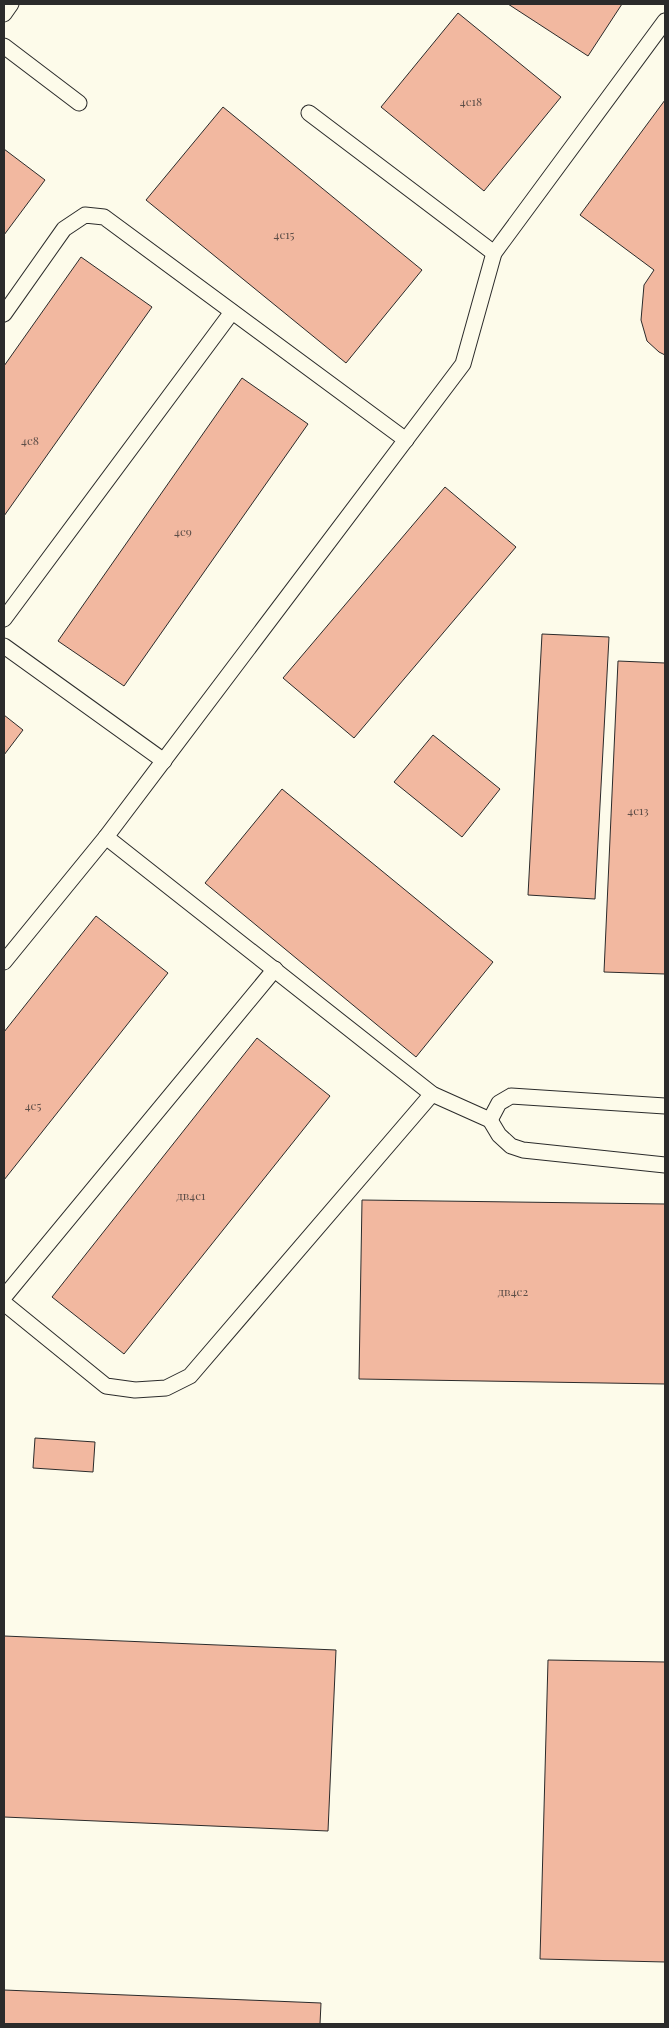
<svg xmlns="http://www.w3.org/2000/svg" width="669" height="2028" font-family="'Playfair Display',serif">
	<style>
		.building { fill: #f2b8a0; stroke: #2b2b2b }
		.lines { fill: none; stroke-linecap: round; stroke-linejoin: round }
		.service-casing { stroke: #2b2b2b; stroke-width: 17 }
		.service { stroke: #fdfbea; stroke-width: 15 }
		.labels { text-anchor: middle; stroke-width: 4; stroke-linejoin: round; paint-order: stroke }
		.number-label { font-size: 12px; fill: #5d4e48 }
	</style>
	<rect width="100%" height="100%" fill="#fdfbea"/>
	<!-- building -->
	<g class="building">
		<path d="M508,4H622L588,56Z"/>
		<path d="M458,13L561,97L484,191L381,107Z"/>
		<path d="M665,100V355L659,352L647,341L641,320L644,285L654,270L580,215Z"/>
		<path d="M223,107L422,270L346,363L146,200Z"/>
		<path d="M4,149L45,180L4,235Z"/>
		<path d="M81,257L152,307L4,516V366Z"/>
		<path d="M242,378L308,424L124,686L58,641Z"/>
		<path d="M445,487L516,547L354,738L283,678Z"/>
		<path d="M542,634L609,637L595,899L528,895Z"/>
		<path d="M618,661L665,663V974L604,972Z"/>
		<path d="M4,715L23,730L4,755Z"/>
		<path d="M433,735L500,789L462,837L394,782Z"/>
		<path d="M282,789L493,962L416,1057L205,883Z"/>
		<path d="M96,916L168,973L4,1180V1032Z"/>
		<path d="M257,1038L330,1096L124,1354L52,1297Z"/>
		<path d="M362,1200L665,1204V1384L359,1379Z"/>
		<path d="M35,1438L95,1442L93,1472L33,1468Z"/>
		<path d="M4,1636L336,1650L328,1831L4,1817Z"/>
		<path d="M548,1660L665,1662V1962L540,1959Z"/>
		<path d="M4,1990L321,2003L320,2024H4Z"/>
	</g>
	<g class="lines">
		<defs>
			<g id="service">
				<path d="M4,14L11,4"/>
				<path d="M4,46L79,103"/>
				<path d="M309,113L494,253"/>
				<path d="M4,314L64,229L85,215L104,217L406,440"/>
				<path d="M4,619L232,312"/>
				<path d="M4,646L164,761"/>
				<path d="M106,837L432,1094L490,1120L499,1135L511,1146L523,1150L665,1165"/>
				<path d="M4,962L106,837L463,364L494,253L665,21"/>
				<path d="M490,1120L499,1103L511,1096L665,1106"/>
				<path d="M4,1297L275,969"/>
				<path d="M4,1303L106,1386L135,1390L166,1388L190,1376L432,1094"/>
			</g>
		</defs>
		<!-- service casing -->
		<use href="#service" class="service-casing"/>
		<!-- service -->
		<use href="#service" class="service"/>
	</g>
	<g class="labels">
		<!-- number labels -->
		<g class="number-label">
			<text x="471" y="106">4с18</text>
			<text x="284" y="239">4с15</text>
			<text x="30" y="445">4с8</text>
			<text x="183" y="536">4с9</text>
			<text x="638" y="815">4с13</text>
			<text x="33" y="1110">4с5</text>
			<text x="191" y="1200">дв4с1</text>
			<text x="513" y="1296">дв4с2</text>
		</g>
	</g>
	<!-- border -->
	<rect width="669" height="2028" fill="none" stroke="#2b2b2b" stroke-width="10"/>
</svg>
